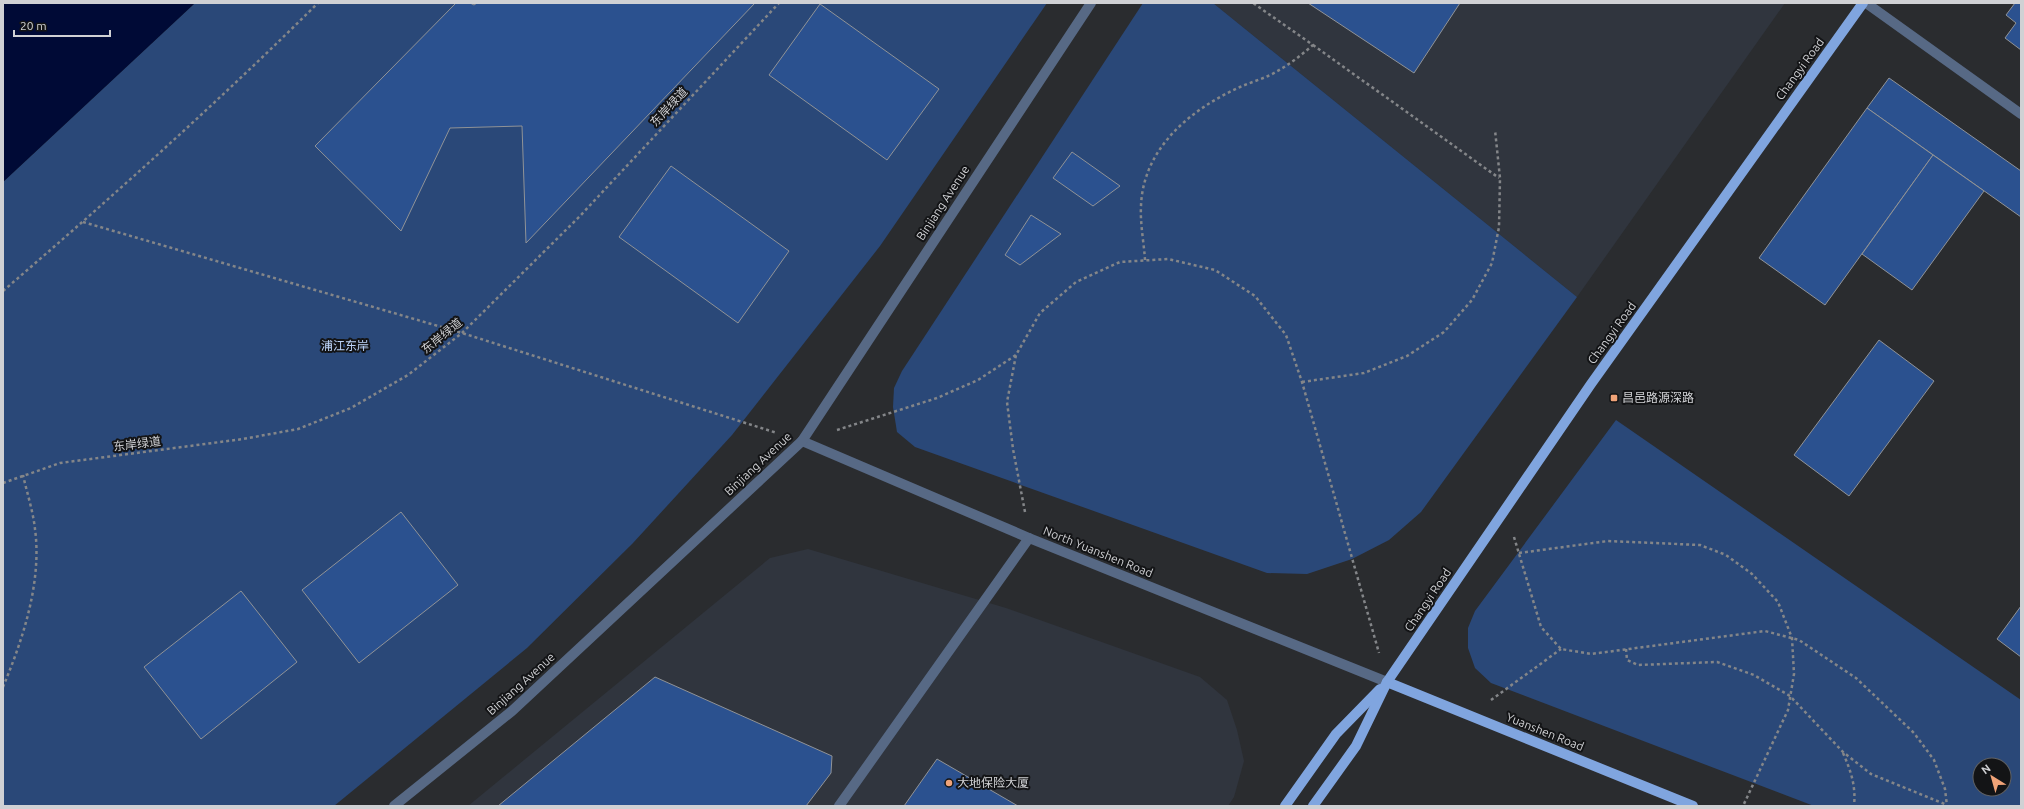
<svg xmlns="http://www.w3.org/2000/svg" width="2024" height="809" font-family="Ubuntu,'Noto Sans SC',sans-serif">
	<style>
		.built { fill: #30353e }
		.green { fill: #2a4878; fill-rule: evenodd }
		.water { fill: #000a36 }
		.building { fill: #2b518f; stroke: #909397 }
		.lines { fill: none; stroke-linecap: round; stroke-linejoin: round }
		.path { stroke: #848689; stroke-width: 2.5; stroke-dasharray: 3 3; stroke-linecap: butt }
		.minor { stroke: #576985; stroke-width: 10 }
		.major { stroke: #80a5df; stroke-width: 10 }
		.poi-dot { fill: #f0a378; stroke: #131416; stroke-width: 1.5 }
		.labels { text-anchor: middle; stroke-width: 4; stroke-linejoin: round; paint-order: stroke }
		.street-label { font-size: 12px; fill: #d0d1d4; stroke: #131416 }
		.park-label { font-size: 12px; fill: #bdd4f8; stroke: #131416 }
		.poi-label { font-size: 12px; fill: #d0d1d4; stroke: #131416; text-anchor: start }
	</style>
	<rect width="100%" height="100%" fill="#2a2c2f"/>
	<!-- built -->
	<g class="built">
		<path d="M1213,3H1785L1577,297Z"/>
		<path d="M808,549L1006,608L1200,677L1227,700L1237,730L1244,761L1234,797L1228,806H468L770,558Z"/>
	</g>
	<!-- green -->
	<g class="green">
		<path d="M195,3H1047L880,246L732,435L633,543L527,648L334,806H3V182Z"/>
		<path d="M1143,3H1213L1577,297L1421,512L1389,540L1352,559L1307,574L1267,573L915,447L897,432L893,407L894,388L902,371Z"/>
		<path d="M1616,420L2021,700V806H1814L1491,683L1475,668L1468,648V628L1475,611ZM1980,765H2004V789H1980Z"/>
	</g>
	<!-- water -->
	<path class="water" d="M3,3H195L3,182Z"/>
	<!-- building -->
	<g class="building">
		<path d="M456,3H470L474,5L477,3H755L526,243L522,126L450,128L401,231L315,146Z"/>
		<path d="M1308,3H1460L1414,73Z"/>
		<path d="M2015,3H2021V50L2005,38L2016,23L2006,15Z"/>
		<path d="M820,4L939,89L887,160L769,75Z"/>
		<path d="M1889,78L2021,171V217L1867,108Z"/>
		<path d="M1867,108L1933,155L1825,305L1759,258Z"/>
		<path d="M1072,152L1120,186L1093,206L1053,178Z"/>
		<path d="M1933,155L1984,191L1912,290L1862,254Z"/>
		<path d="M671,166L789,251L738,323L619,237Z"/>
		<path d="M1031,215L1061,234L1020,265L1005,255Z"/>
		<path d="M1879,340L1934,381L1849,496L1794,455Z"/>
		<path d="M401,512L458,585L359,663L302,590Z"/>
		<path d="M241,591L297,662L201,739L144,667Z"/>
		<path d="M2021,606V657L1997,639Z"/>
		<path d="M655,677L832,756L831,773L806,806H498Z"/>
		<path d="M937,759L1018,806H904Z"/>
	</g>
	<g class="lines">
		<!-- path -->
		<g class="path">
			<path d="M1313,45L1499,178"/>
			<path d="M83,222L462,333L777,433"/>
			<path d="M1145,260C1144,243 1140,224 1141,206C1143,148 1191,109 1240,87C1249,83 1259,80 1268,76C1285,68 1299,57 1313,45L1253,3"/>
			<path d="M3,291C111,198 217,103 318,3"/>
			<path d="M1302,382L1364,373L1407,356L1444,332L1472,300L1492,263L1499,227L1500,178L1495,130"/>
			<path d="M837,430L937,398L978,380L1016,355"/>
			<path d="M3,483L60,463L243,439L298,429L351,408L408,375L462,333L580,216L779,3"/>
			<path d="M1025,512L1013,449L1007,402L1016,355L1040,313L1076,282L1120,262L1168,259L1215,270L1255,296L1286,335L1302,382L1379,653"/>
			<path d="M1514,537L1541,627L1561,649L1591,654L1765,631L1799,640L1856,678L1914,733L1934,760L1945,789L1947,806"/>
			<path d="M1519,553L1608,541L1700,545L1726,555L1752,574L1778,602L1792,638L1794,674L1788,710L1743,806"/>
			<path d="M1626,649L1627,660L1638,665L1717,662L1754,675L1790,696L1843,752L1871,774L1947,805"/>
			<path d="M3,687C23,639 42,582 35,529C33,511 27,493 23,475"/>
			<path d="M1491,700L1561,649"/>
			<path d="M1843,753C1851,771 1856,786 1854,806"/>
		</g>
		<!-- minor -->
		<g class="minor">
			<path d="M1866,3L2021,114"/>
			<path d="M802,441L1029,538L1387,682"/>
			<path d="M394,806L512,711L802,441L1091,3"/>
			<path d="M839,806L1029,538"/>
		</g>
		<!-- major -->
		<g class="major">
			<path d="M1387,682L1693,806"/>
			<path d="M1285,806L1336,734L1380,689"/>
			<path d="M1313,806L1356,746L1387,682L1591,384L1863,3"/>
		</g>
	</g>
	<!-- markers -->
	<g class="poi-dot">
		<rect x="1610" y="394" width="8" height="8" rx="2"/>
		<circle cx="949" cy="783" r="4"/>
	</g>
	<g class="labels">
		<!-- street labels -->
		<g class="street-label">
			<text transform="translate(1800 69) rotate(-54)" y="4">Changyi Road</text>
			<text transform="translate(669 107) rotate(-47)" y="4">东岸绿道</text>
			<text transform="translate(943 203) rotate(-57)" y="4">Binjiang Avenue</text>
			<text transform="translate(1612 333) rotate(-54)" y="4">Changyi Road</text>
			<text transform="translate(442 336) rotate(-39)" y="4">东岸绿道</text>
			<text transform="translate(137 444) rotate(-7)" y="4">东岸绿道</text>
			<text transform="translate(758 464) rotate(-43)" y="4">Binjiang Avenue</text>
			<text transform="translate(1098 552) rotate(22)" y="4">North Yuanshen Road</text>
			<text transform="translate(1428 600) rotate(-56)" y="4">Changyi Road</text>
			<text transform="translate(521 684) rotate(-42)" y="4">Binjiang Avenue</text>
			<text transform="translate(1545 732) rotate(22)" y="4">Yuanshen Road</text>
		</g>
		<!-- park labels -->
		<g class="park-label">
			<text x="345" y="350">浦江东岸</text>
		</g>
		<!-- poi labels -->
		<g class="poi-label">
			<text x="1622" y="402">昌邑路源深路</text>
			<text x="957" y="787">大地保险大厦</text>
		</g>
	</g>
	<!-- border -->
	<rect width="2024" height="809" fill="none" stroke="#d0d1d4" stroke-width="8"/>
	<!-- north arrow -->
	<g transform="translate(1992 777) rotate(323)"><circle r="19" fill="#131416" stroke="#5f6062"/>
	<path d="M0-3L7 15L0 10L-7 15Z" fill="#f0a378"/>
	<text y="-6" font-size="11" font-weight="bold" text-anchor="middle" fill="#d0d1d4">N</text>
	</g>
	<!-- scale -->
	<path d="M14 30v6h96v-6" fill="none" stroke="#d0d1d4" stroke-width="2"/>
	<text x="20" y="30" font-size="12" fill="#d0d1d4" stroke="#131416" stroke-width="3" paint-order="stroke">20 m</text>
</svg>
